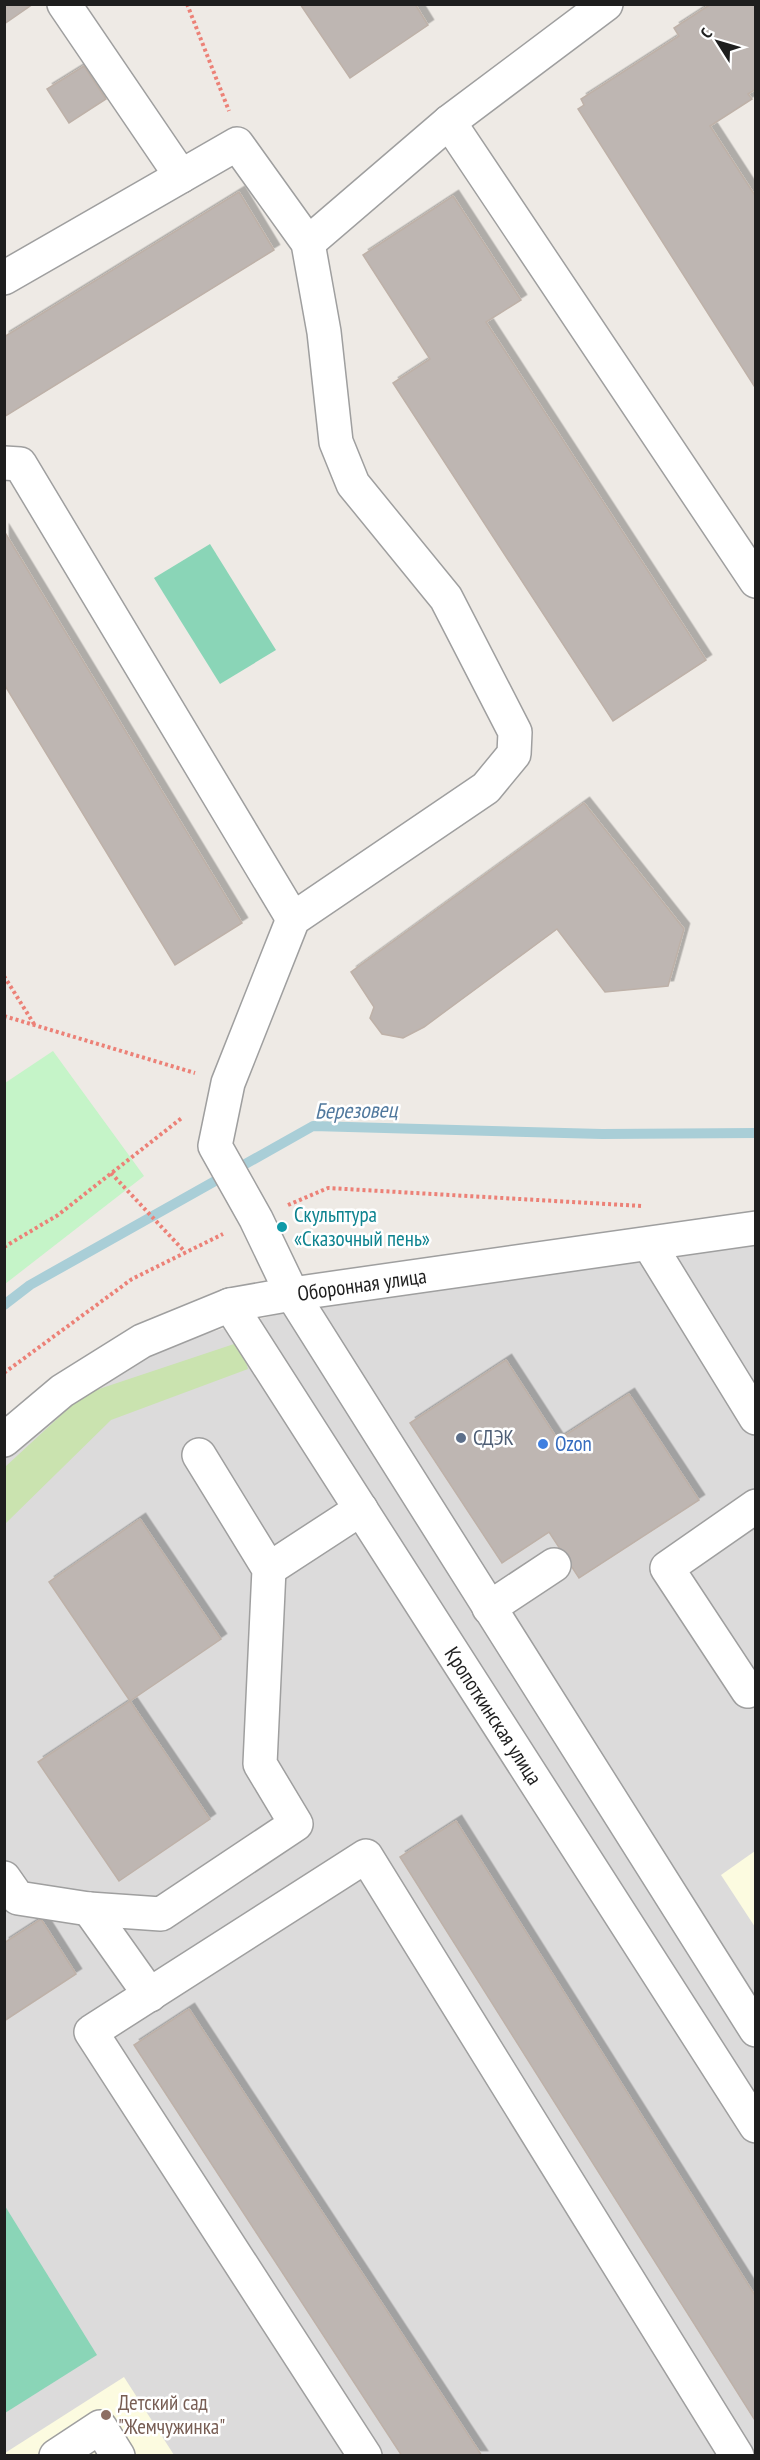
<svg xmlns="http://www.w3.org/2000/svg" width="760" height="2460" font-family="'PT Sans Narrow',sans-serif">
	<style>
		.residential { fill: #dcdbdb }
		.education { fill: #fcfbe0 }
		.grass { fill: #cae3af }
		.park { fill: #c5f4c8 }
		.pitch { fill: #8ad5b7 }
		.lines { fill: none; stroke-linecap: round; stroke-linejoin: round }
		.stream { stroke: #a9ced7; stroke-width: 10 }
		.building { fill: #beb6b2; stroke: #beb1a8; stroke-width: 1.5; filter: url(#shadow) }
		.minor-casing { stroke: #9f9f9f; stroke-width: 36 }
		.path { stroke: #ec8177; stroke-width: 4; stroke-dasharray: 3 3; stroke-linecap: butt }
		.minor { stroke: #fff; stroke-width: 33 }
		.culture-dot { fill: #0f9aa8; stroke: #fff; stroke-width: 2 }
		.service-dot { fill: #5c6f8a; stroke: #fff; stroke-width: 2 }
		.shop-dot { fill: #3f7fe0; stroke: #fff; stroke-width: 2 }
		.education-dot { fill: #8d6e63; stroke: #fff; stroke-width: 2 }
		.labels { text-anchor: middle; stroke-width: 5; stroke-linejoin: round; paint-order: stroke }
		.culture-label { font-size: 21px; fill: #0d838f; stroke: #fff; text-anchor: start }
		.street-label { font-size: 21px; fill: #1e1e1e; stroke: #fff }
		.service-label { font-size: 21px; fill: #4e5e75; stroke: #fff; text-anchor: start }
		.shop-label { font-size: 21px; fill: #366cbe; stroke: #fff; text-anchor: start }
		.education-label { font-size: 21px; fill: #785e54; stroke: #fff; text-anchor: start }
		.water-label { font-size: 22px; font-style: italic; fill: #50789d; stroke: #fff }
	</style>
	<defs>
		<filter id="shadow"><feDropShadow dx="5.5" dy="-5.5" stdDeviation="0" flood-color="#0004"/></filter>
	</defs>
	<rect width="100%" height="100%" fill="#eeeae5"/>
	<!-- residential -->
	<path class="residential" d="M755,1245V2455H5L4,1456L82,1387L174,1342L319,1303Z"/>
	<!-- education -->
	<g class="education">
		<path d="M755,1851V1927L721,1875Z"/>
		<path d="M124,2377L174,2455L5,2456V2453Z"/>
	</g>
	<!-- grass -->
	<path class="grass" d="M240,1342L248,1369L111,1420L5,1524V1467L84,1394Z"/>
	<!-- park -->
	<path class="park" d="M53,1051L144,1176L5,1284V1083Z"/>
	<!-- pitch -->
	<g class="pitch">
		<path d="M210,544L276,650L220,684L154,578Z"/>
		<path d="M5,2206L97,2355L5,2413H4Z"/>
	</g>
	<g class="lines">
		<!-- stream -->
		<path class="stream" d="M4,1305L30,1285L313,1126L602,1134L756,1133"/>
	</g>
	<!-- building -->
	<g class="building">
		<path d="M4,4H33L4,24Z"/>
		<path d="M300,4H415L428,25L350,78Z"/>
		<path d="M711,4H756V89L748,94L752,99L710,126L756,197V389L578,109L584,105L581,99L679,36L674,28Z"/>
		<path d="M84,66L106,99L69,123L47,89Z"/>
		<path d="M239,192L274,250L4,417V337Z"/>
		<path d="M453,196L521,300L486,322L706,660L613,721L393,383L430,359L363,255Z"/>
		<path d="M4,531L242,923L175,965L4,684Z"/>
		<path d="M584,803L684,929L668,986L605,992L557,929L424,1027L403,1038L382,1034L370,1018L374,1007L351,972Z"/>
		<path d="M506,1360L558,1440L629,1394L699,1500L579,1578L549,1532L502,1563L410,1423Z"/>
		<path d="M140,1519L221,1639L130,1701L49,1582Z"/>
		<path d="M130,1701L210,1819L119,1881L38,1762Z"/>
		<path d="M456,1821L756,2297V2422L400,1857Z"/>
		<path d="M41,1919L76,1974L4,2021V1943Z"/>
		<path d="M189,2009L482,2456H402L134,2045Z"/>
	</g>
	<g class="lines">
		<defs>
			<g id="minor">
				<path d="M64,4L181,176"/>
				<path d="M449,122L756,581"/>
				<path d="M308,243L449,122L606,4"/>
				<path d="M4,278L237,144L308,243L324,332L336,442L353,484L446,598L515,732L514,754L486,788L293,919L228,1083L215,1146L256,1219L292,1294L756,2030"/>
				<path d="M4,463L20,464L293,919"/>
				<path d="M649,1244L756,1418"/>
				<path d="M230,1305L756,2126"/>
				<path d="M4,1440L62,1391L142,1341L230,1305L292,1294L756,1228"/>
				<path d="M269,1569L361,1509"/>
				<path d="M489,1608L554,1565"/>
				<path d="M748,1691L667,1568L756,1506"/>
				<path d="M4,1878L18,1898L89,1909L161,1914L296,1824L260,1764L269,1569L199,1455"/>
				<path d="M89,1909L150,1995"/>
				<path d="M56,2456L100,2427L118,2456"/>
				<path d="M365,2456L91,2032L366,1856L737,2456"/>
			</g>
		</defs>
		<!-- minor casing -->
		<use href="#minor" class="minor-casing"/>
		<!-- path -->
		<g class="path">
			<path d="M187,4L229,111"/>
			<path d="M4,976L34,1024"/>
			<path d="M4,1016L195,1073"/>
			<path d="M111,1173L185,1252"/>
			<path d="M288,1205L328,1188L642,1206"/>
			<path d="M4,1247L58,1215L183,1117"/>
			<path d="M4,1373L132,1279L223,1234"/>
		</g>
		<!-- minor -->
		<use href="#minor" class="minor"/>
	</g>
	<!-- markers -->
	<circle class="culture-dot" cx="282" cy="1227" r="6"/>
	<circle class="service-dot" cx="461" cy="1438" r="6"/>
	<circle class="shop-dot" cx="543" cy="1444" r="6"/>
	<circle class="education-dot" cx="106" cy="2415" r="6"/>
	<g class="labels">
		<!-- culture labels -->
		<g class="culture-label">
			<text x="294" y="1222">Скульптура<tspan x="294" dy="24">«Сказочный пень»</tspan></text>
		</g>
		<!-- street labels -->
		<g class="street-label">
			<text transform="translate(362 1285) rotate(-8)" y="7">Оборонная улица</text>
			<text transform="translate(493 1716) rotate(57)" y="7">Кропоткинская улица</text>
		</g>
		<!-- service labels -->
		<g class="service-label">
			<text x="473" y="1445">СДЭК</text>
		</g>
		<!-- shop labels -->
		<g class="shop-label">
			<text x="555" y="1451">Ozon</text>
		</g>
		<!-- education labels -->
		<g class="education-label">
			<text x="118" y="2410">Детский сад<tspan x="118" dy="24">"Жемчужинка"</tspan></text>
		</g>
		<!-- water labels -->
		<g class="water-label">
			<text transform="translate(356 1110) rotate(-1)" y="8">Березовец</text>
		</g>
	</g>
	<!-- border -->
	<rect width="760" height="2460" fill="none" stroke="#1e1e1e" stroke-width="12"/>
	<!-- north arrow -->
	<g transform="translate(718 42) rotate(307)" stroke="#ffffff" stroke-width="4.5" paint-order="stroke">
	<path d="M0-4.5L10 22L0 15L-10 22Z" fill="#1e1e1e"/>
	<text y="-9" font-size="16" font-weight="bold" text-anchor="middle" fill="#1e1e1e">С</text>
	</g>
</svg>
